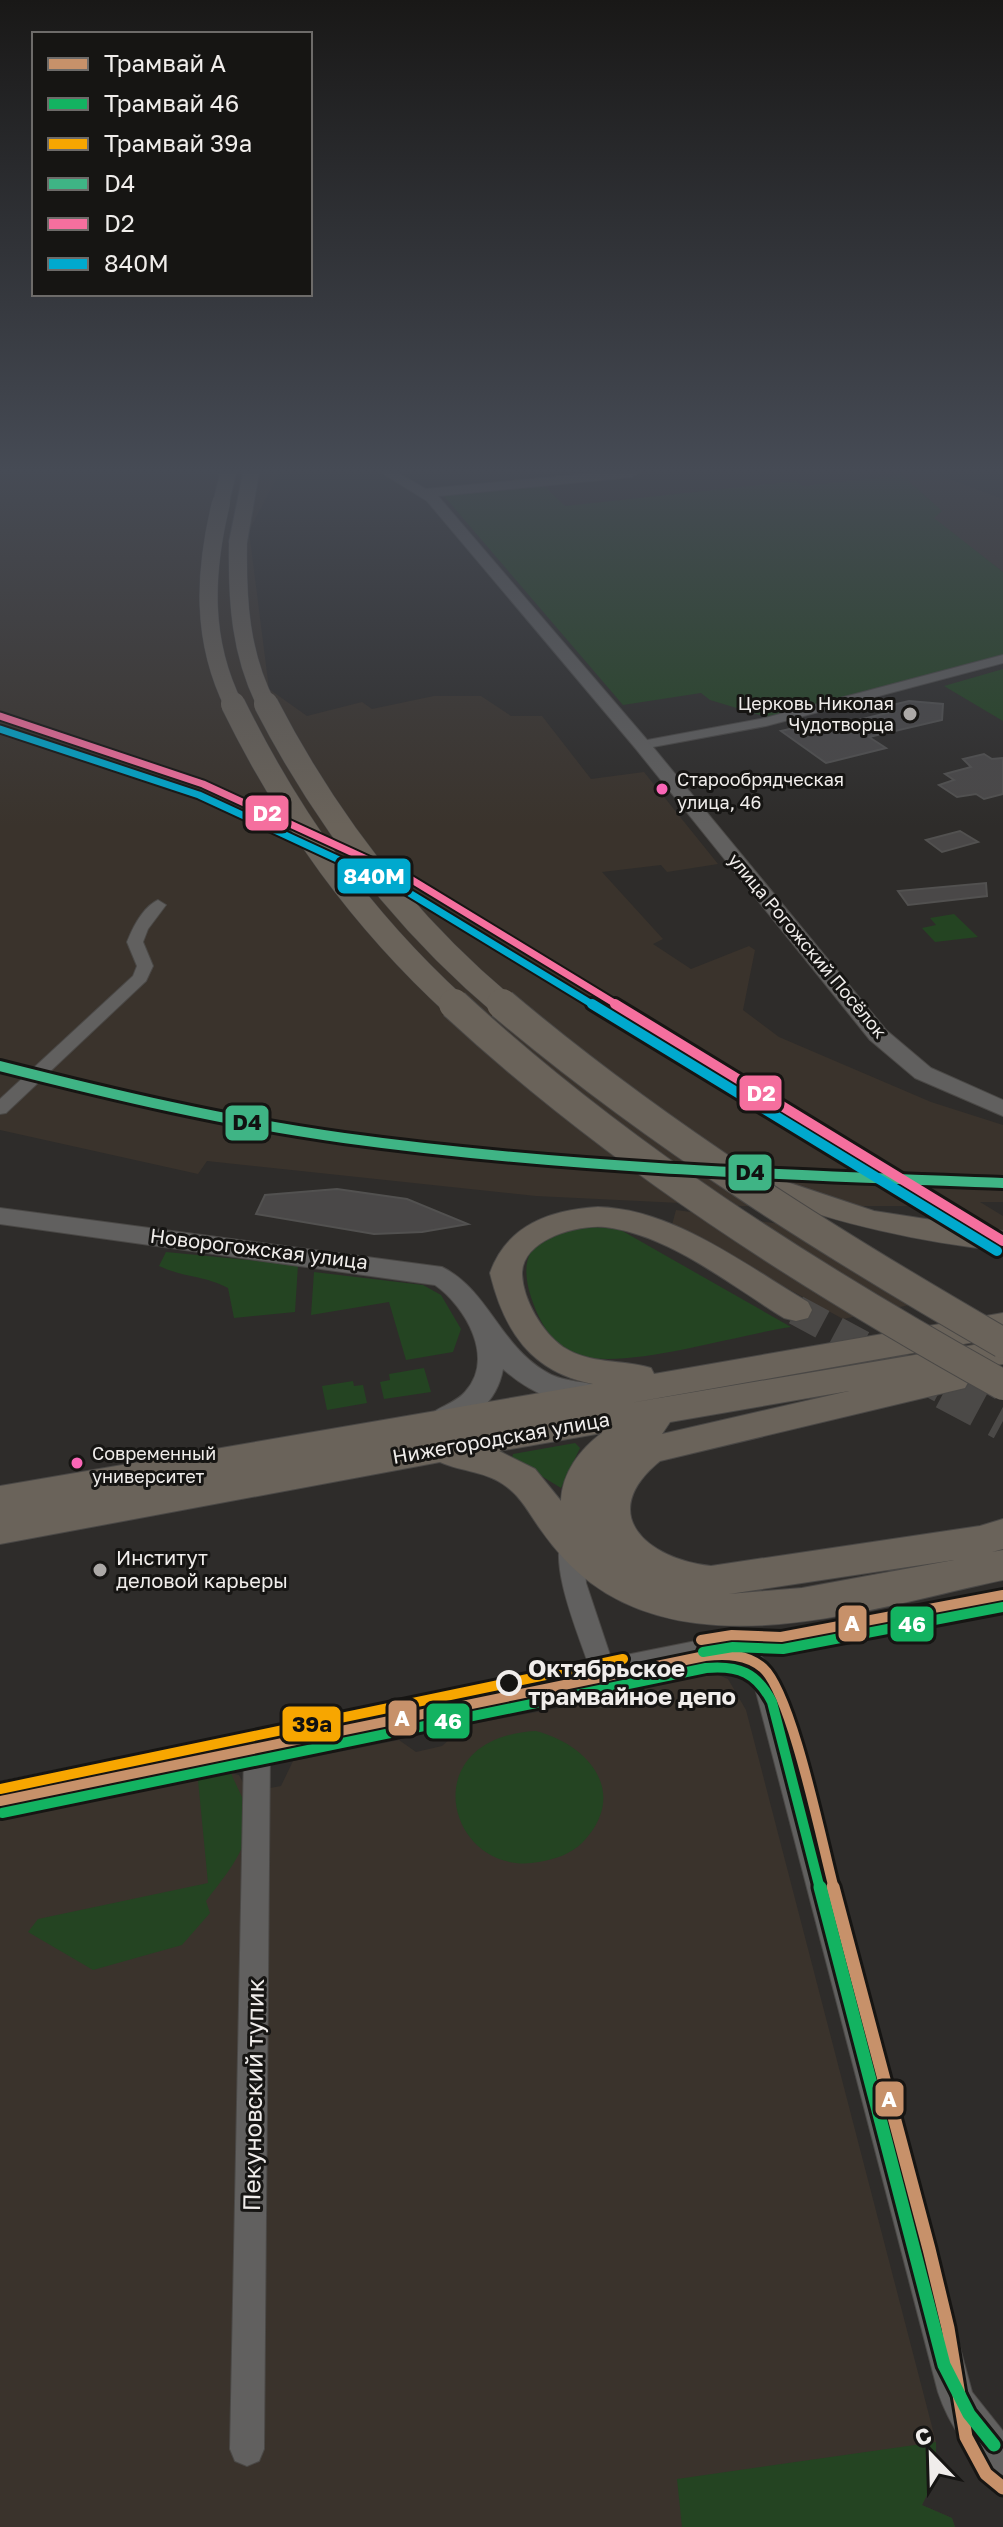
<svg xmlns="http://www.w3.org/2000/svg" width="1003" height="2527" font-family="'Golos Text',sans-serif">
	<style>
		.built { fill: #3a332c }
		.green { fill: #244422 }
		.building { fill: #4a4848; stroke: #525150; stroke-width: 2 }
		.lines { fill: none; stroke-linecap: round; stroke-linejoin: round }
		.primary-tunnel-far1 { stroke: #4b4947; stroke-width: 30; stroke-dasharray: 30 15; stroke-linecap: butt }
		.primary-tunnel { stroke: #4b4947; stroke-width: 39; stroke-dasharray: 39 20; stroke-linecap: butt }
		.minor-casing { stroke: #4a4846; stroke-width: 2 }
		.tertiary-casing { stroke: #4a4846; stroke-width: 2 }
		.primary-casing { stroke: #4a4846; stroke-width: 2 }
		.minor { fill: #61605f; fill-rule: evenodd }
		.tertiary { fill: #61605f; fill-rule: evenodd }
		.primary { fill: #6a635a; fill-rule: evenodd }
		.rail-casing { stroke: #6a6866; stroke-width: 6 }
		.rail { stroke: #161513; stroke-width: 4; stroke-dasharray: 13; stroke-linecap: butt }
		.primary-bridge-far2-casing { stroke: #4a4846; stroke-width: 19; stroke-linecap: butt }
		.primary-bridge-far1-casing { stroke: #4a4846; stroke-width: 25; stroke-linecap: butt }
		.primary-bridge-casing { stroke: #4a4846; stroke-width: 32; stroke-linecap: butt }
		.primary-bridge-far2 { stroke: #6a635a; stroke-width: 18 }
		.primary-bridge-far1 { stroke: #6a635a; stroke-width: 24 }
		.primary-bridge { stroke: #6a635a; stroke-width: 30 }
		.rail-1-casing { stroke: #161513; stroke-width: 16 }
		.rail-2-far1-casing { stroke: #161513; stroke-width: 11 }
		.rail-2-casing { stroke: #161513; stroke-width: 16 }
		.rail-3-far1-casing { stroke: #161513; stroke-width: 11 }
		.rail-3-casing { stroke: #161513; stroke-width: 16 }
		.rail-1 { stroke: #3fb485; stroke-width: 10 }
		.rail-2-far1 { stroke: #f56f9e; stroke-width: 7 }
		.rail-2 { stroke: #f56f9e; stroke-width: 10 }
		.rail-3-far1 { stroke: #00a9ce; stroke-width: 7 }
		.rail-3 { stroke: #00a9ce; stroke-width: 10 }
		.tram-1-far1-casing { stroke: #161513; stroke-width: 16 }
		.tram-1-casing { stroke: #161513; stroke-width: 19 }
		.tram-2-far1-casing { stroke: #161513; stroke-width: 16 }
		.tram-2-casing { stroke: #161513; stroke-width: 19 }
		.tram-3-casing { stroke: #161513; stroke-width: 16 }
		.tram-1-far1 { stroke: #c7916a; stroke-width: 10 }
		.tram-1 { stroke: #c7916a; stroke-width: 13 }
		.tram-2-far1 { stroke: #13b361; stroke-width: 10 }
		.tram-2 { stroke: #13b361; stroke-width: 13 }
		.tram-3 { stroke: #f7a600; stroke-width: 10 }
		.poi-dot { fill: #aca9a7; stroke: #161513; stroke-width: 3 }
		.bus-dot { fill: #fa66b7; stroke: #161513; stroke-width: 3 }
		.stop-dot { fill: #161513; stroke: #f0edeb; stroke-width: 4 }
		.labels { text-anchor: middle; stroke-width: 6; stroke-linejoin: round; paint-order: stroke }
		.far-poi-label { font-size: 18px; fill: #f0edeb; stroke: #161513; text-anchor: end }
		.bus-label { font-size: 18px; fill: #f0edeb; stroke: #161513; text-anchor: start }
		.far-street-label { font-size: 18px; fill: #f0edeb; stroke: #161513 }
		.street-label { font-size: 20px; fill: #f0edeb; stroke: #161513 }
		.poi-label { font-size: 20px; fill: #f0edeb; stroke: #161513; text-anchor: start }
		.near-stop-label { font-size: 24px; font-weight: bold; fill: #f0edeb; stroke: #161513; text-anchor: start }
		.near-street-label { font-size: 24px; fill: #f0edeb; stroke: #161513 }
		.line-badge { stroke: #161513; stroke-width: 3 }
		.badge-label { font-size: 22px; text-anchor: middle; font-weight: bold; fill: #fff }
		.pale-badge-label { font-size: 22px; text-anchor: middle; font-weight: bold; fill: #111 }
	</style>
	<rect width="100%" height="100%" fill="#2e2c2a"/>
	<!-- built -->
	<g class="built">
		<path d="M0,473H279L249,531L269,689L307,716L362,702L372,709L434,696H481L511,716H542L591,779L644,772L718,864L667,872L661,865L602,872L663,939L653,944L691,969L749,946L755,950L743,1010L779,1037L931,1102L1003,1125V1202H980L1003,1216V1254L920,1206H742L536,1196L207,1161L198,1174L0,1130Z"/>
		<path d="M911,473H933L1003,499V572L933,518L942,511L902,475Z"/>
		<path d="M676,1210L847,1233L952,1296L843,1319L672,1225Z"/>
		<path d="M704,1669L728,1679L746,1710L936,2442V2477L922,2505L952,2518L955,2527H0V1817L231,1773L239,1775L248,1792L281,1786L293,1761L399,1740L416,1752L442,1746L466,1725L559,1708L586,1696Z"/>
	</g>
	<!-- green -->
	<g class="green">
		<path d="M902,475L942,511L934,518L1003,572V656L770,718L710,700L701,693L623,705L444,496L544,486L565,506L797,481L803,486Z"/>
		<path d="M1003,669V721L944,686Z"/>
		<path d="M954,914L978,937L935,942L922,928L936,925L930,918Z"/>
		<path d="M593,1227L619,1229L791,1327C736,1335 635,1367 585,1357C559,1351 545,1332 535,1308C512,1251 536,1231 593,1227Z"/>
		<path d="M166,1252L298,1265L295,1312L234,1318L228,1288C203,1275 185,1278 159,1266Z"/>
		<path d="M314,1272L423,1285L441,1295L461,1329L453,1352L406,1360L389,1302L311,1315Z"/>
		<path d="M424,1368L431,1392L384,1399L380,1382L390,1380L389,1374Z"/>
		<path d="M353,1381L354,1386L363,1385L367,1403L327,1410L322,1386Z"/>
		<path d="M575,1443L580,1448L561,1488L512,1458L513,1454Z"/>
		<path d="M536,1731C590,1745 629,1794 583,1842C571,1854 556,1859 539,1862C447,1879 411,1737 536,1731Z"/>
		<path d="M231,1773C236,1786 246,1802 248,1815C251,1848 223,1878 206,1901L210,1913L182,1945L93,1970L28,1932L38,1919L208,1883L198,1780Z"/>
		<path d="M936,2442V2477L922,2505L952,2518L955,2527H682L677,2479Z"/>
	</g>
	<!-- building -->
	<g class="building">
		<path d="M909,701L943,704L942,720L869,737L886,748L826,763L781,731L802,726L810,732L895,711L888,706Z"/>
		<path d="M984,754L992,759L1003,758V794L984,799L976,794L957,797L939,785L954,780L945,774L971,767L963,759Z"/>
		<path d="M960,831L978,842L942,852L926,840Z"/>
		<path d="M986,883L987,896L908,905L898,891Z"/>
		<path d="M337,1189L407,1199L468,1224L422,1232L374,1234L256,1214L265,1195Z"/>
	</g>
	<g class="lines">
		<!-- primary-tunnel-far1 -->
		<path class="primary-tunnel-far1" d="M796,1310L949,1392"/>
		<!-- primary-tunnel -->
		<path class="primary-tunnel" d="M945,1390L1003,1421"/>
		<defs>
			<g id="minor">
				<path d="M1003,655V663L766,726L642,749L635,745L642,741L765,718Z"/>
				<path d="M158,900L166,905L148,929L143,942L153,966L146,981L6,1113L0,1114V1099L133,976L137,966L127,942C133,927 143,907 158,900Z"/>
				<path d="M571,1532L579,1534L583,1541L586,1583L611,1658L736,1633L745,1636L777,1676L972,2392L1003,2431V2475C972,2463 948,2422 938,2392L753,1680L731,1654L270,1750L264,2449L259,2461L247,2466L235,2461L230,2449L244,1755L0,1806V1782L588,1663C578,1633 548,1563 563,1534Z"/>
			</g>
			<g id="tertiary">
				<path d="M382,473H398L426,489L596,473H638L632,477L438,496L648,741L886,1030L931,1068L1003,1100V1116L915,1078L870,1040L636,749L427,501Z"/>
				<path d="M0,1208L442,1267C487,1289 500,1344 543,1370C562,1383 582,1380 603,1387L607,1394L603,1401C568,1412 529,1392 503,1369C497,1403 471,1422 440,1431L430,1428L426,1421C433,1407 454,1405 465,1392C496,1358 465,1306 435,1285L0,1224Z"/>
			</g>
			<g id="primary">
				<path d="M220,473H236L229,503L221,508L213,503Z"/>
				<path d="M243,473H259L247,542L238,547L229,542Z"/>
				<path d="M751,1170L874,1211L1003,1231V1251C912,1241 826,1221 740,1187L736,1180L740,1173Z"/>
				<path d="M598,1207C674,1209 745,1265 808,1302L812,1310L808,1318L796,1321L784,1318C730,1285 670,1235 605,1227C578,1224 522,1239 522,1274C523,1300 542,1332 563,1347C591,1365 621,1359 651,1368L654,1374L1003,1313V1337L630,1403L1003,1340V1364L965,1370L970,1379L965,1388L660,1461C595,1514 647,1559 711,1566L980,1526L1003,1519V1549L992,1552L1003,1550V1580C878,1606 704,1667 591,1583C571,1568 555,1550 541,1530C530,1515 522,1498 507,1487C487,1471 462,1472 440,1462L0,1544V1514L71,1502L0,1514V1486L593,1384C531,1372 504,1331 490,1273C507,1225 550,1210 598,1207ZM849,1391L662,1434L670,1422ZM602,1433C580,1449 562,1473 561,1501L535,1469L499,1451ZM954,1560L802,1588L729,1594Z"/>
			</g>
		</defs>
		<!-- minor casing -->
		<use href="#minor" class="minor-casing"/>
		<!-- tertiary casing -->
		<use href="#tertiary" class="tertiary-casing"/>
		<!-- primary casing -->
		<use href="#primary" class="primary-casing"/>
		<!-- minor -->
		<use href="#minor" class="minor"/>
		<!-- tertiary -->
		<use href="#tertiary" class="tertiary"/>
		<!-- primary -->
		<use href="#primary" class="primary"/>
		<defs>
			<path id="rail" d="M277,829L337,862"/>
		</defs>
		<!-- rail casing -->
		<use href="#rail" class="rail-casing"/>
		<!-- rail -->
		<use href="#rail" class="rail"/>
		<defs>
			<g id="primary-bridge-far2">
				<path d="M221,503C204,573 201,640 234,706"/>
				<path d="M238,542C237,600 240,654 267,706"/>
			</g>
			<g id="primary-bridge-far1">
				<path d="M233,704C290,820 361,919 456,1006"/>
				<path d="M266,704C326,820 404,922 504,1006"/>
			</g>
			<g id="primary-bridge">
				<path d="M454,1004C617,1155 809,1277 1003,1385"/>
				<path d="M502,1004C656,1134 828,1242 1003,1343"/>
			</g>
		</defs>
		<!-- primary-bridge-far2 casing -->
		<use href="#primary-bridge-far2" class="primary-bridge-far2-casing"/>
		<!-- primary-bridge-far1 casing -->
		<use href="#primary-bridge-far1" class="primary-bridge-far1-casing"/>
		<!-- primary-bridge casing -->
		<use href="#primary-bridge" class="primary-bridge-casing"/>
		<!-- primary-bridge-far2 -->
		<use href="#primary-bridge-far2" class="primary-bridge-far2"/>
		<!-- primary-bridge-far1 -->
		<use href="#primary-bridge-far1" class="primary-bridge-far1"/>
		<!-- primary-bridge -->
		<use href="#primary-bridge" class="primary-bridge"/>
		<defs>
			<path id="rail-1" d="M0,1066C114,1095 228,1122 344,1138C562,1168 783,1175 1003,1183"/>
			<path id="rail-2-far1" d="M0,716L203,784L412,880L619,1006"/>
			<path id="rail-2" d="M615,1004L1003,1241"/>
			<path id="rail-3-far1" d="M0,729L199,795L406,891L595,1006"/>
			<path id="rail-3" d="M592,1004L997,1251"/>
		</defs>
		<!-- rail-1 casing -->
		<use href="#rail-1" class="rail-1-casing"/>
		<!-- rail-2-far1 casing -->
		<use href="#rail-2-far1" class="rail-2-far1-casing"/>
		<!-- rail-2 casing -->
		<use href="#rail-2" class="rail-2-casing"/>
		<!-- rail-3-far1 casing -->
		<use href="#rail-3-far1" class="rail-3-far1-casing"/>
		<!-- rail-3 casing -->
		<use href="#rail-3" class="rail-3-casing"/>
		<!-- rail-1 -->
		<use href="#rail-1" class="rail-1"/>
		<!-- rail-2-far1 -->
		<use href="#rail-2-far1" class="rail-2-far1"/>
		<!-- rail-2 -->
		<use href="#rail-2" class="rail-2"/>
		<!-- rail-3-far1 -->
		<use href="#rail-3-far1" class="rail-3-far1"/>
		<!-- rail-3 -->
		<use href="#rail-3" class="rail-3"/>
		<defs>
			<g id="tram-1-far1">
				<path d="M701,1640L732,1635L781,1637L1003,1595"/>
				<path d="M0,1801L705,1656C726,1654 747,1654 763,1668C792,1694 822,1844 834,1889"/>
			</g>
			<path id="tram-1" d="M833,1887L929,2249L948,2328L966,2437L986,2474L1003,2488"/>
			<g id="tram-2-far1">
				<path d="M703,1652L733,1647L783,1649L1003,1607"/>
				<path d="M2,1813L706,1668C739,1665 757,1673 772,1702L820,1889"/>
			</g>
			<path id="tram-2" d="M820,1887L944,2365L969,2414L994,2445"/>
			<path id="tram-3" d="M0,1789L623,1659"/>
		</defs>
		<!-- tram-1-far1 casing -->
		<use href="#tram-1-far1" class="tram-1-far1-casing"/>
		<!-- tram-1 casing -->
		<use href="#tram-1" class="tram-1-casing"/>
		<!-- tram-2-far1 casing -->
		<use href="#tram-2-far1" class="tram-2-far1-casing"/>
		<!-- tram-2 casing -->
		<use href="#tram-2" class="tram-2-casing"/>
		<!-- tram-3 casing -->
		<use href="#tram-3" class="tram-3-casing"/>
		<!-- tram-1-far1 -->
		<use href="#tram-1-far1" class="tram-1-far1"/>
		<!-- tram-1 -->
		<use href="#tram-1" class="tram-1"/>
		<!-- tram-2-far1 -->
		<use href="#tram-2-far1" class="tram-2-far1"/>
		<!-- tram-2 -->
		<use href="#tram-2" class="tram-2"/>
		<!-- tram-3 -->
		<use href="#tram-3" class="tram-3"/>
	</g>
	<!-- sky -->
	<linearGradient id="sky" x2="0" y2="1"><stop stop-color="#191817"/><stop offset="0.57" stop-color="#464b55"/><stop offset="1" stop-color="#464b55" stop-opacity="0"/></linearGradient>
	<rect width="1003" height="826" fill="url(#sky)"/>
	<!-- markers -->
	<g class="poi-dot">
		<circle cx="910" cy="714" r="8"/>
		<circle cx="100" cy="1570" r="8"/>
	</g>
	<g class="bus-dot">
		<circle cx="662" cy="789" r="7"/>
		<circle cx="77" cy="1463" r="7"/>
	</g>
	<circle class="stop-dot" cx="509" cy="1683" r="11"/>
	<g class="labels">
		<!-- far-poi labels -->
		<g class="far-poi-label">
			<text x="894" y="710">Церковь Николая<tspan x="894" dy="21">Чудотворца</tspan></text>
		</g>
		<!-- bus labels -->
		<g class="bus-label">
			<text x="677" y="786">Старообрядческая<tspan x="677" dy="23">улица, 46</tspan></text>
			<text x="92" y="1460">Современный<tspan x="92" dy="23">университет</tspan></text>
		</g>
		<!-- far-street labels -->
		<g class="far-street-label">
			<text transform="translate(807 946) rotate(50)" y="6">улица Рогожский Посёлок</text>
		</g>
		<!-- street labels -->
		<g class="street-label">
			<text transform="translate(259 1249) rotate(7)" y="7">Новорогожская улица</text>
			<text transform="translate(501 1438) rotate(-10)" y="7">Нижегородская улица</text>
		</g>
		<!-- poi labels -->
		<g class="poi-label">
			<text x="116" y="1565">Институт<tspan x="116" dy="23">деловой карьеры</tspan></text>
		</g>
		<!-- near-stop labels -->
		<g class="near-stop-label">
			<text x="528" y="1677">Октябрьское<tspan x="528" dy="28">трамвайное депо</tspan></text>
		</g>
		<!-- near-street labels -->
		<g class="near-street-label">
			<text transform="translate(254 2095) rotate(-89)" y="8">Пекуновский тупик</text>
		</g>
	</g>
	<g class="line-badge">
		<rect x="244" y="794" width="46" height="38" rx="8" fill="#f56f9e"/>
		<rect x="336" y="857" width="76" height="38" rx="8" fill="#00a9ce"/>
		<rect x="738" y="1074" width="45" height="38" rx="8" fill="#f56f9e"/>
		<rect x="224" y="1104" width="46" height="38" rx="8" fill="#3fb485"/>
		<rect x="727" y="1153" width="46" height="39" rx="8" fill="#3fb485"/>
		<rect x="837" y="1604" width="31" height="39" rx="8" fill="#c7916a"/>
		<rect x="889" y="1605" width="46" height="38" rx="8" fill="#13b361"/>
		<rect x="387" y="1699" width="31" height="38" rx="8" fill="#c7916a"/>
		<rect x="425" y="1702" width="46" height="38" rx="8" fill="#13b361"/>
		<rect x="281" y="1705" width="61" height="38" rx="8" fill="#f7a600"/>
		<rect x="874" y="2080" width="31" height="38" rx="8" fill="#c7916a"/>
	</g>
	<g class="badge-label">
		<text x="267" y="821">D2</text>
		<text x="374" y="884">840М</text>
		<text x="761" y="1101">D2</text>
		<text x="852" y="1631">А</text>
		<text x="912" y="1632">46</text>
		<text x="402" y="1726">А</text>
		<text x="448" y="1729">46</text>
		<text x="889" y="2107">А</text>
	</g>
	<g class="pale-badge-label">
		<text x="247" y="1130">D4</text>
		<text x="750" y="1180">D4</text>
		<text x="312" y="1732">39а</text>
	</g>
	<!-- legend -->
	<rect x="32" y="32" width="280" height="264" fill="#161513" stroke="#6d6b69" stroke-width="2"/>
	<rect x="48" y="58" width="40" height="12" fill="#c7916a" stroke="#6d6b69" stroke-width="2"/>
	<text x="104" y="72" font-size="24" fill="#f0edeb">Трамвай А</text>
	<rect x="48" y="98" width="40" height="12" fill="#13b361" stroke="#6d6b69" stroke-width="2"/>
	<text x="104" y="112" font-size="24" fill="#f0edeb">Трамвай 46</text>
	<rect x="48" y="138" width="40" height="12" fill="#f7a600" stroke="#6d6b69" stroke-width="2"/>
	<text x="104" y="152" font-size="24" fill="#f0edeb">Трамвай 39а</text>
	<rect x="48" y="178" width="40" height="12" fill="#3fb485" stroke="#6d6b69" stroke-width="2"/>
	<text x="104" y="192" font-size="24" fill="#f0edeb">D4</text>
	<rect x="48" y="218" width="40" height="12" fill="#f56f9e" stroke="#6d6b69" stroke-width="2"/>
	<text x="104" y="232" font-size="24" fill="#f0edeb">D2</text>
	<rect x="48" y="258" width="40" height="12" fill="#00a9ce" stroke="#6d6b69" stroke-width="2"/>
	<text x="104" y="272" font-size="24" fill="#f0edeb">840М</text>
	<!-- north arrow -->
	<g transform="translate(931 2455) rotate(337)" stroke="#161513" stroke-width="6" paint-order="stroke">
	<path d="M0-6L14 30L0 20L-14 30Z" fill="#f0edeb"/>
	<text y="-12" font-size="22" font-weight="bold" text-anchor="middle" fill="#f0edeb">С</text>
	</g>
</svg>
